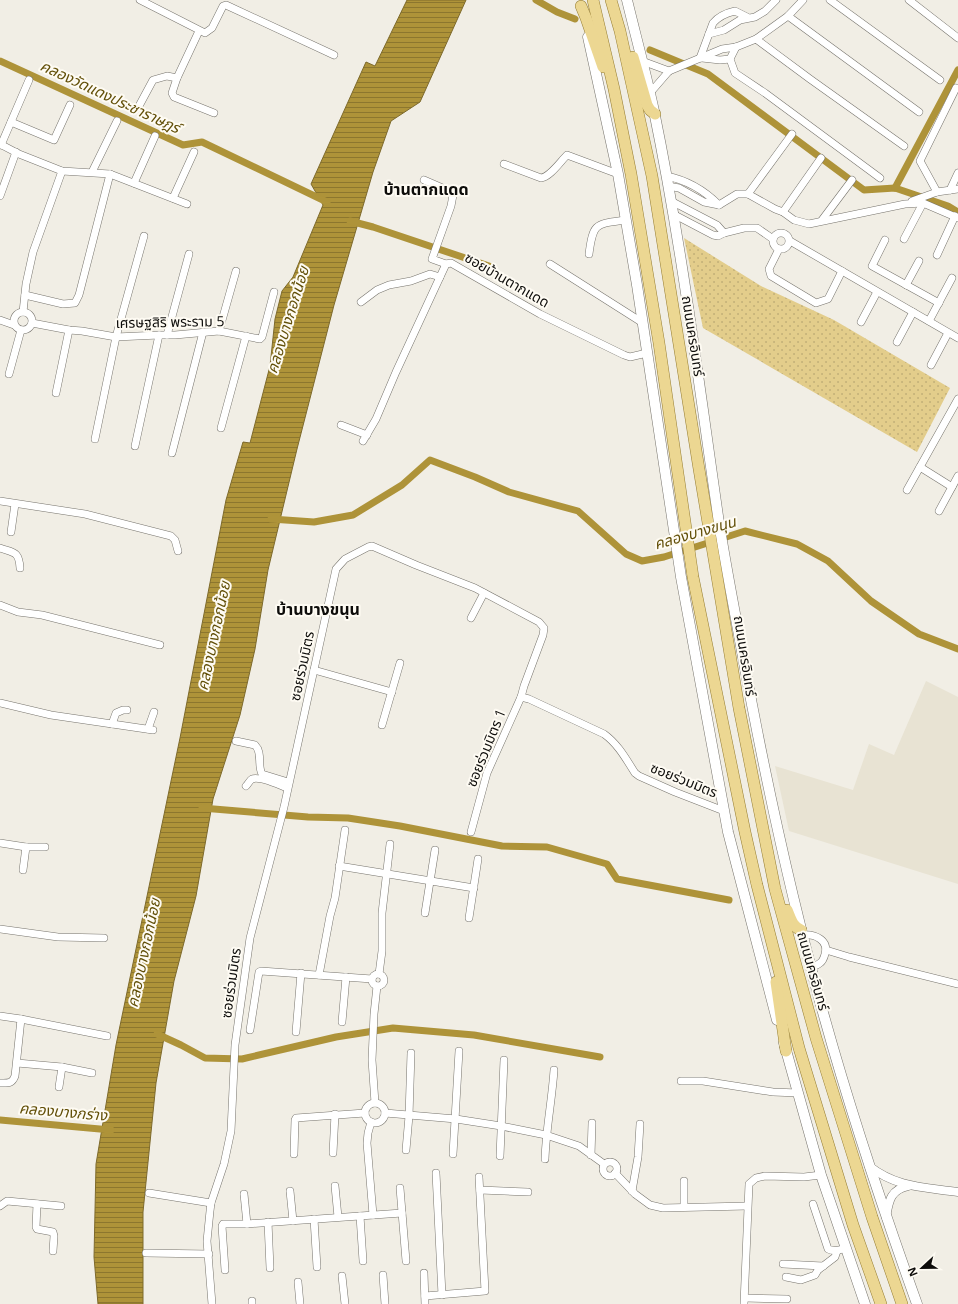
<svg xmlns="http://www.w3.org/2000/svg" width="958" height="1304" font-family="'Open Sans','Noto Sans Thai',sans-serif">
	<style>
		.built { fill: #e8e3d3 }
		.grass { fill: url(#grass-dots) }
		.water { fill: url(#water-rules); stroke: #7e6a2b }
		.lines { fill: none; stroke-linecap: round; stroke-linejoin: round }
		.canal { stroke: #ae9339; stroke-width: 7 }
		.minor-casing { stroke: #77746d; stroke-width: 8 }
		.tertiary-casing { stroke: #77746d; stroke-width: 9 }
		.secondary-casing { stroke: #77746d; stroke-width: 11 }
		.primary-casing { stroke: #967e33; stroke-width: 12 }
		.minor { stroke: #fff; stroke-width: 7 }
		.tertiary { stroke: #fff; stroke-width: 8 }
		.secondary { stroke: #fff; stroke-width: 10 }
		.primary { stroke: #ecd792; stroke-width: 11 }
		.labels { text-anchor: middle; stroke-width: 4; stroke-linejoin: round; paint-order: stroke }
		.street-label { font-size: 14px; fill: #0d0c0a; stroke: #fefbf3 }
		.water-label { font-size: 15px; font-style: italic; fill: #624f08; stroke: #fefbf3 }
		.quarter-label { font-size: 16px; font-weight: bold; fill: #0d0c0a; stroke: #fefbf3 }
	</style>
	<defs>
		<pattern id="grass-dots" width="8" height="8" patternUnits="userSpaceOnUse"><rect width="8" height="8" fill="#e3cd8b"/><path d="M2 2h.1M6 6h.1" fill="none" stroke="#c2af77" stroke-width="1.8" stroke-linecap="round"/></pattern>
		<pattern id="water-rules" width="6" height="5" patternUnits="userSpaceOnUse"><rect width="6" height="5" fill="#ae9339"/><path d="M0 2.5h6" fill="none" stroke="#8c762e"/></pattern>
	</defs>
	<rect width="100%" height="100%" fill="#f1eee5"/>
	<!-- built -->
	<path class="built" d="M926,681L958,697V884L789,831L775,766L853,790L869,744L894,755Z"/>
	<!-- grass -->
	<path class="grass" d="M684,238L761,286L834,320L950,388L917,452L703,328Z"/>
	<!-- water -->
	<path class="water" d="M407,0H466L420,102L391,121L373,172L334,305L297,449L268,570L255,649L240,715L213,799L196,896L174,981L156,1083L143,1212V1304H98L94,1257L96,1164L116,1045L180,738L226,500L243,442L250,443L270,366L275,319L282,291L293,277L323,205L311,184L366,62L375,66Z"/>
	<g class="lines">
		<!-- canal -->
		<g class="canal">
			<path d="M536,0L557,12L575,19"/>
			<path d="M650,50L708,74L864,190L895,188L948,206L958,212"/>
			<path d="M0,61L183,145L202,142L327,202"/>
			<path d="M895,188L958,70"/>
			<path d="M350,221L373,227L492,267"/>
			<path d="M271,519L314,522L353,515L402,485L430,460L475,477L509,492L578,511L626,554L642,561L664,557L745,531L797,544L828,561L871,601L919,634L958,649"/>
			<path d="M202,808L308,817L348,818L400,826L502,846L547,847L607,864L617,879L729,900"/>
			<path d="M157,1034L181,1045L205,1058L242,1059L336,1037L393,1028L474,1035L600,1057"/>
			<path d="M0,1120L111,1130"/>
		</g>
		<defs>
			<g id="minor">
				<path d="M140,0L205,33L212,28L223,6L226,5L334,55"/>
				<path d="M830,0L940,80"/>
				<path d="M909,0L958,38"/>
				<path d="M788,16L919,112"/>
				<path d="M709,34L724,30L740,20L755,17L765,11L776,0"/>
				<path d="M756,39L810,79L904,146"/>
				<path d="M736,47L730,59L735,73L765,93L880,178"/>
				<path d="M700,58L713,23C719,16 726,13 735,11L747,17"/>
				<path d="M702,58L720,60L730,59"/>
				<path d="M642,61L669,71"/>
				<path d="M177,78L172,93L174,97L214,113"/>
				<path d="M650,93L669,71L722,49L736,47L756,39L788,16L803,0"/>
				<path d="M139,106L153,80L167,76L177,78L199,31"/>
				<path d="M11,122L54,140L70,105"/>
				<path d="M0,144L19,154L62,171L110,174L187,204"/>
				<path d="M1,145L29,80"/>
				<path d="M504,164L541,178C550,177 560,162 567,155L618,174"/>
				<path d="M92,172L117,121"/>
				<path d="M666,176C687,180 705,191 719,205"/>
				<path d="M424,180L447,190L453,195L451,206L432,259L446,264"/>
				<path d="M134,183L155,136"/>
				<path d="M668,186L679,188L704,202L719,205L737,194H748L775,209L783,212L794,220L809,224L905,204L923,203L958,218"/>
				<path d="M950,190L958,173"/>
				<path d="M937,192L920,161L956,88"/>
				<path d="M748,194L792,134"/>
				<path d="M0,196L16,152"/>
				<path d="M173,198L194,152"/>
				<path d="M671,201L717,225L724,233L718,236L713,235L673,214"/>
				<path d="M912,201L937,192L958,189"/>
				<path d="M783,212L821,158"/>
				<path d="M822,220L852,180"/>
				<circle cx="781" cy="241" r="8"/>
				<path d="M724,233L744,228H757L773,239"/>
				<path d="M904,239L923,203"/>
				<path d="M885,240L872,266L939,303"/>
				<path d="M790,241L958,338"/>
				<path d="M779,249L769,269L771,276L816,303L828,299L842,271"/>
				<path d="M589,254C593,222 596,224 626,220"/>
				<path d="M937,255L955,216"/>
				<path d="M550,264L643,323"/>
				<path d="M906,285L919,261"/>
				<path d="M25,295L63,304L75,303L79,295L110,174"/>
				<path d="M361,302L377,290L389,285L411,281L430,274L440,277"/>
				<circle cx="23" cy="321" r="9"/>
				<path d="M23,312L26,284L33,252L62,171"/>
				<path d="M0,320L14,325"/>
				<path d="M929,321L952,278"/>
				<path d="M861,322L877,292"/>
				<path d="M32,323L69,330L82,331L116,337L159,335H175L219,331L260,339L262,337L274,292"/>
				<path d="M219,331L236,271"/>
				<path d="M167,335L189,254"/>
				<path d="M897,342L913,312"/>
				<path d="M931,365L948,333"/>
				<path d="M9,374L21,330"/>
				<path d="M56,393L69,330"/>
				<path d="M341,425L367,435"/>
				<path d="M221,428L246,336"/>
				<path d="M95,439L116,337L144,236"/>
				<path d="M363,441L376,419L396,372L446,264L451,263L540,314L624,355L630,357L647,353"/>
				<path d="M135,446L159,335"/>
				<path d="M172,453L203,332"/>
				<path d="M920,467L952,487"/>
				<path d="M907,490L958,399"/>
				<path d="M0,501L85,514L171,536L175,540L178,551"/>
				<path d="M939,511L958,476"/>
				<path d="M11,532L15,504"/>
				<path d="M0,548C14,553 19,551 20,568"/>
				<path d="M0,605L18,612L42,615L160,645"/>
				<path d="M471,618L484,593"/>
				<path d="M314,670L392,692"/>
				<path d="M0,703L51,715L153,730"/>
				<path d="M112,724L116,713L123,710H127"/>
				<path d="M382,725L400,663"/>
				<path d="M148,729L154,712"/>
				<path d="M236,741L255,745C263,753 257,765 262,774L288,782"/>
				<path d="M246,786C248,784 250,780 252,779C259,776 280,785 287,788"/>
				<path d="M471,832L487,773L521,697"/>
				<path d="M0,843L26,847L23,870"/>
				<path d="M26,847H45"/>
				<path d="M339,866L474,888"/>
				<path d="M425,913L435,850"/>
				<path d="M469,918L478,859"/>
				<path d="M0,929L58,937L104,938"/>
				<path d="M803,935C815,934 829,940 825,954C824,958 823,961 820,963C818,965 814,966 811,968"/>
				<path d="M826,950L849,957L958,984"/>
				<path d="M379,974L382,951V913L390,844"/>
				<circle cx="378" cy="980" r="6"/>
				<path d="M319,975L330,916L335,898L345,830"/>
				<path d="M0,1016L21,1019L107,1036"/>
				<path d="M342,1022L346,977"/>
				<path d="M250,1030L259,972L261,971L372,979"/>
				<path d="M296,1032L301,973"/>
				<path d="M17,1063L62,1067L92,1073"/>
				<path d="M681,1081H703L773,1092L798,1093"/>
				<path d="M0,1083C8,1083 12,1084 15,1076L21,1019"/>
				<path d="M59,1087L62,1067"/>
				<circle cx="375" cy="1113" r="10"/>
				<path d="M375,1103L372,1060L374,1014L377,986"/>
				<path d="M385,1113L456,1119L501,1126L546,1135L579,1146L604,1164"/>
				<path d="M371,1122L368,1133L367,1143L373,1215"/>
				<path d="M406,1150L409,1116L411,1053"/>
				<path d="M333,1153L335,1114"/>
				<path d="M294,1154L295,1120L296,1118L365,1113"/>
				<path d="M453,1154L459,1051"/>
				<path d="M591,1155L592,1123"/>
				<path d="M500,1156L504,1060"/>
				<path d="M545,1159C546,1129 552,1100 554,1070"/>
				<circle cx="610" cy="1169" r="7"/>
				<path d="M436,1173L442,1295"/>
				<path d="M615,1173L635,1194L650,1205L663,1208L747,1206"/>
				<path d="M335,1186L338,1217"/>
				<path d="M400,1188L406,1261"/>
				<path d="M480,1190L528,1192"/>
				<path d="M290,1191L293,1221"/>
				<path d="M632,1191L638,1157L640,1124"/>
				<path d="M149,1193L211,1203"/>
				<path d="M244,1194L247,1224"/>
				<path d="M37,1204L36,1227L37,1229L53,1232L54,1236L53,1251"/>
				<path d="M813,1204L828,1249C834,1252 839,1250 846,1248"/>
				<path d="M0,1206L7,1201L61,1206"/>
				<path d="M684,1207V1181"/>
				<path d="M360,1216L363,1261"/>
				<path d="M314,1219L317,1267"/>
				<path d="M268,1222L270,1268"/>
				<path d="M146,1253L209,1254"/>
				<path d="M783,1264L823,1266"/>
				<path d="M225,1270L222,1226L223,1224H247L402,1213"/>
				<path d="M424,1273L425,1304"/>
				<path d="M383,1275L385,1304"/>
				<path d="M342,1276L345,1304"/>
				<path d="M786,1277L801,1280L815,1275L818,1270L835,1257L837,1251"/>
				<path d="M298,1282L300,1304"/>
				<path d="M425,1296L485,1291L479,1177"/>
				<path d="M745,1298L787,1299"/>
				<path d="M212,1304L207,1241L210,1211L211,1203L224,1164L231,1131L235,1045L250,938L284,807L336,569L345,559L368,547L372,546L416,565L475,588L539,622L544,628L543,635L524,686L521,697L529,699L604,734C618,744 626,759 635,773L639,776L675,792L724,811"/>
				<path d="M252,1304V1301"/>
				<path d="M744,1304L749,1184L756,1178L765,1176L804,1177L821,1175"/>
			</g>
			<g id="tertiary">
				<path d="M869,1166C897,1188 924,1187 958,1192"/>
				<path d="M886,1217C889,1201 890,1190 908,1186"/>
			</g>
			<g id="secondary">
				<path d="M627,0C636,37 646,74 654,111C682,247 699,385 719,523C725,560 732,598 739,635C762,763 789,891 824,1016C851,1113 883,1209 917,1304"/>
				<path d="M588,37L618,174L637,285L681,577L728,832L777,1020"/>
				<path d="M784,1043L821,1175L865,1304"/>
			</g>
			<g id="primary">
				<path d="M593,0L614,89L631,174L659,343L693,577L745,832L757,885L799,1048L853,1225L881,1304"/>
				<path d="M611,0L620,31L652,176L699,469L739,708L775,889L816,1038L872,1217L902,1304"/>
				<path d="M581,6L586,18L603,67"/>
				<path d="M633,57L647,105L650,110L655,114"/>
				<path d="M787,910C791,919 792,926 801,930"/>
				<path d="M776,982L786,1051"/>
			</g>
		</defs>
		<!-- minor casing -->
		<use href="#minor" class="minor-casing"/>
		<!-- tertiary casing -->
		<use href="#tertiary" class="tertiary-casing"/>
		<!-- secondary casing -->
		<use href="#secondary" class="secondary-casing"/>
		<!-- primary casing -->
		<use href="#primary" class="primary-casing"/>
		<!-- minor -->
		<use href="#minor" class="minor"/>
		<!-- tertiary -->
		<use href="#tertiary" class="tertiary"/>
		<!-- secondary -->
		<use href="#secondary" class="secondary"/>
		<!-- primary -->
		<use href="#primary" class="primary"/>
	</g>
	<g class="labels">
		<!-- street labels -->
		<g class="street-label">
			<text transform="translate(507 280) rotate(30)" y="5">ซอยบ้านตากแดด</text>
			<text transform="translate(170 322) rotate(-1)" y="5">เศรษฐสิริ พระราม 5</text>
			<text transform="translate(693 336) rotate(81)" y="5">ถนนนครอินทร์</text>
			<text transform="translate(745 656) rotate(81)" y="5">ถนนนครอินทร์</text>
			<text transform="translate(302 666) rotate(-78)" y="5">ซอยร่วมมิตร</text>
			<text transform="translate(486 748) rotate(-68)" y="5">ซอยร่วมมิตร 1</text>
			<text transform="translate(684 780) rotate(22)" y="5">ซอยร่วมมิตร</text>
			<text transform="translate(813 971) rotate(74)" y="5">ถนนนครอินทร์</text>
			<text transform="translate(231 983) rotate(-82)" y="5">ซอยร่วมมิตร</text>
		</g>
		<!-- water labels -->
		<g class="water-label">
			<text transform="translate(110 97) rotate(25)" y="5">คลองวัดแดงประชาราษฎร์</text>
			<text transform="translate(288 320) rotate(-73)" y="5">คลองบางกอกน้อย</text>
			<text transform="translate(695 533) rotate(-16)" y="5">คลองบางขนุน</text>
			<text transform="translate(214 636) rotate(-78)" y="5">คลองบางกอกน้อย</text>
			<text transform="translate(144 953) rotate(-78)" y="5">คลองบางกอกน้อย</text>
			<text transform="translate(63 1112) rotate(5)" y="5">คลองบางกร่าง</text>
		</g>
		<!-- quarter labels -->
		<g class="quarter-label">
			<text x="426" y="195">บ้านตากแดด</text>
			<text x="318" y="615">บ้านบางขนุน</text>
		</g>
	</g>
	<!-- north arrow -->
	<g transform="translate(922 1268) rotate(248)" stroke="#fefbf3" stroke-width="3" paint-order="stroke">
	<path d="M0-3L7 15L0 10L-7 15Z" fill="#0d0c0a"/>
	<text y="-6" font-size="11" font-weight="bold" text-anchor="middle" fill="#0d0c0a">N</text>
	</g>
</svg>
